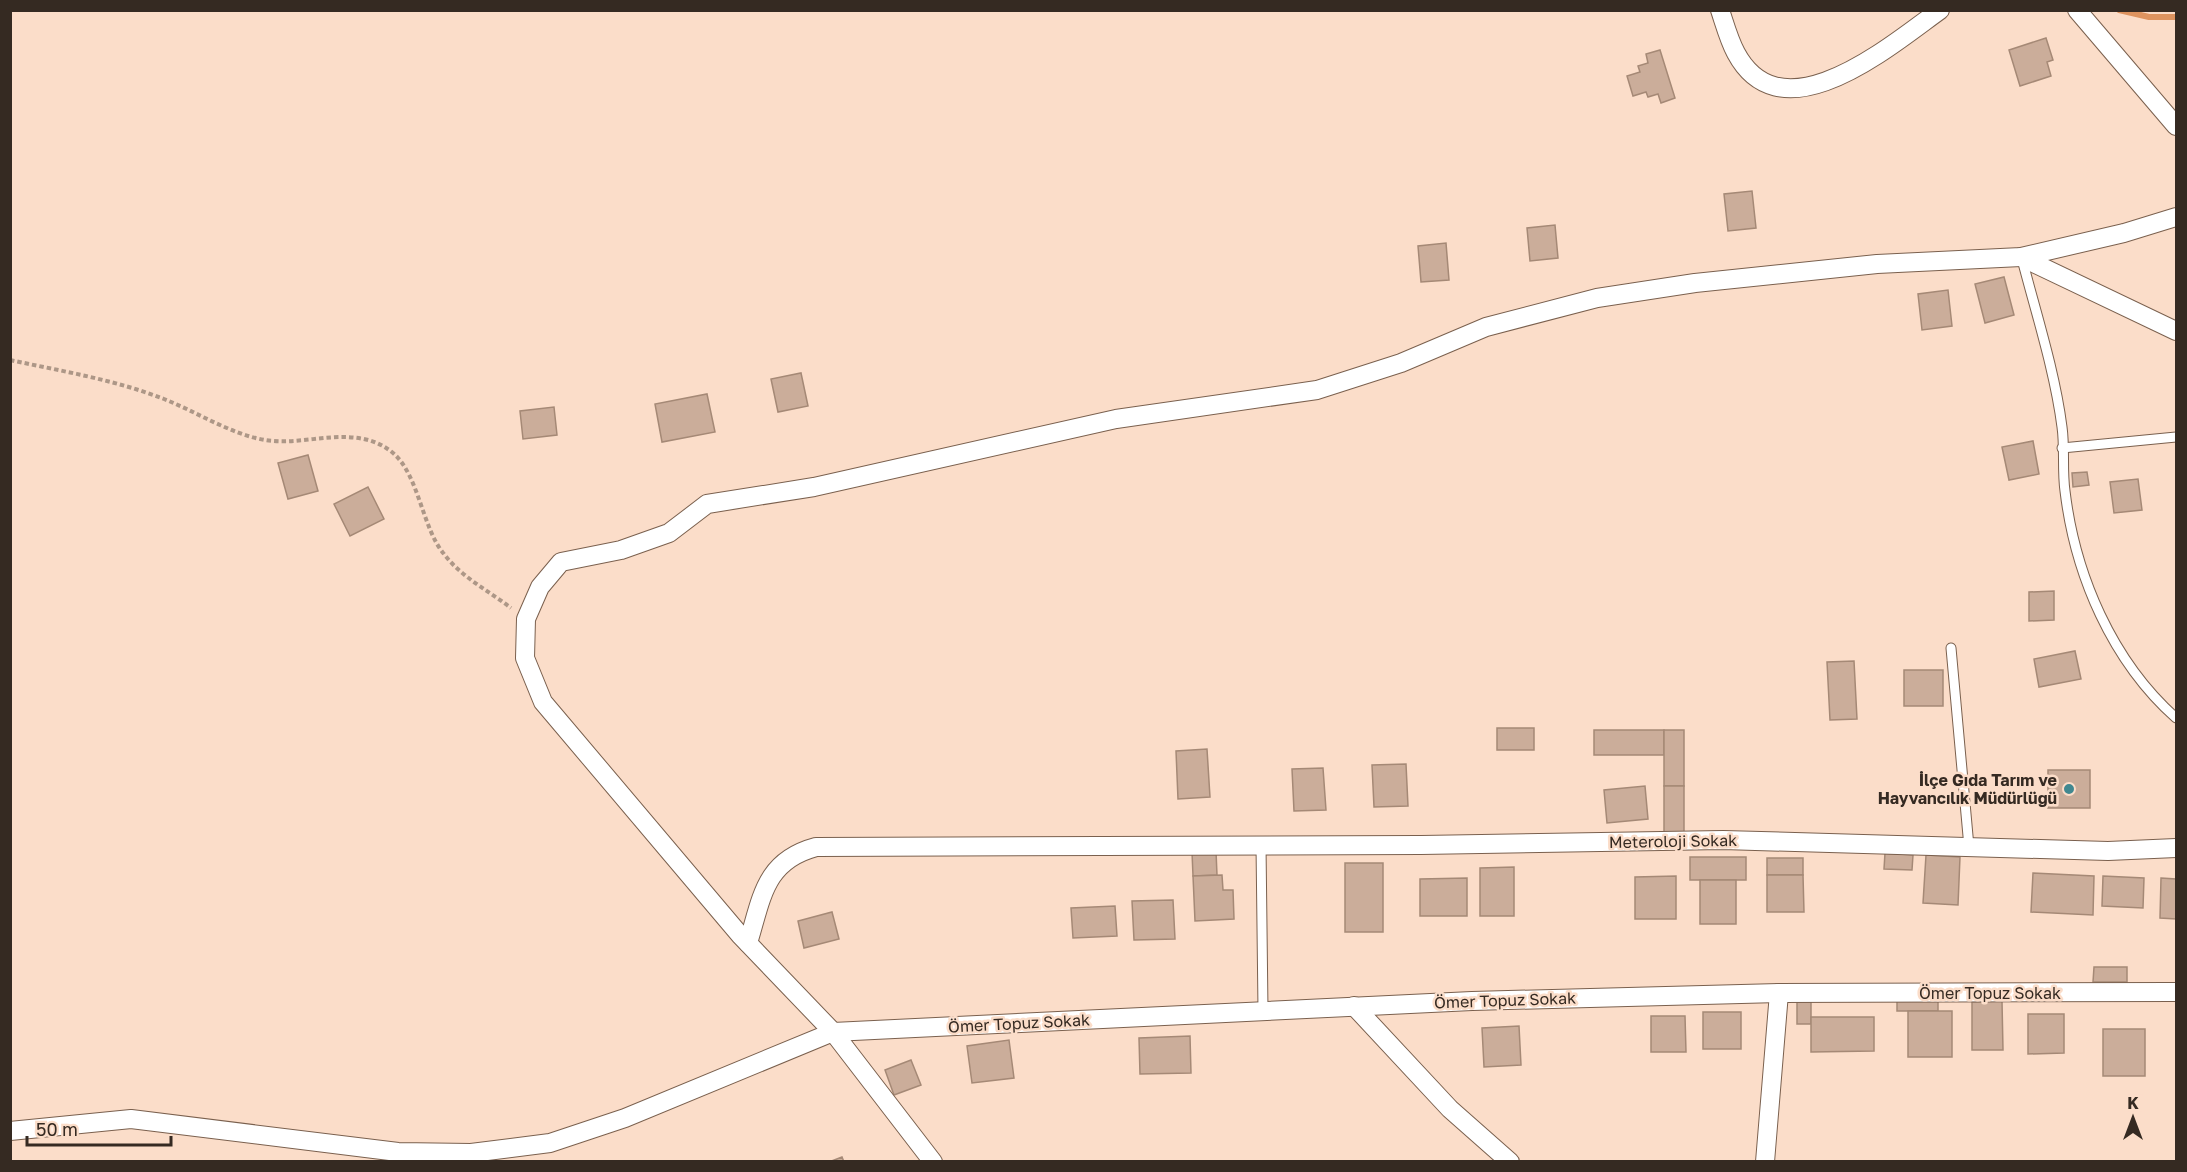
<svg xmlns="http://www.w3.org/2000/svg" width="2187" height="1172" font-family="'Golos Text',sans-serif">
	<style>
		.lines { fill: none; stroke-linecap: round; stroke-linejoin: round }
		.stream { stroke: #dd935f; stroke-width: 6 }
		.building { fill: #cbad9a; stroke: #a58976; stroke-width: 1.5 }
		.service-casing { stroke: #7a604e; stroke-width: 11 }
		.minor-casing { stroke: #7a604e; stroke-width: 20 }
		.path { stroke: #ad9787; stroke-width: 4; stroke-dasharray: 4.5 3; stroke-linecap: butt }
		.service { stroke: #fff; stroke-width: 9 }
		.minor { stroke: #fff; stroke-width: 18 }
		.poi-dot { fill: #418890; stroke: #fbddc9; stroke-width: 2 }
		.labels { text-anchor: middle; stroke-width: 5; stroke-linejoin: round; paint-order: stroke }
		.poi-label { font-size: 16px; font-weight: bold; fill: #352a22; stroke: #fbddc9; text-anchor: end }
		.street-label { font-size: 16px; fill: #352a22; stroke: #fbddc9 }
	</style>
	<rect width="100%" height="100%" fill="#fbddc9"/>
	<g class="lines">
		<!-- stream -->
		<path class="stream" d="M2119,10L2149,17H2176"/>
	</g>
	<!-- building -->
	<g class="building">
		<path d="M2046,38L2053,60L2047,62L2051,76L2020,86L2009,50Z"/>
		<path d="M1660,50L1675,98L1661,103L1658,94L1648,97L1646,92L1633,96L1627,76L1640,72L1638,66L1648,63L1646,54Z"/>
		<path d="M1752,191L1756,228L1728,231L1724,194Z"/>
		<path d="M1555,225L1558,258L1530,261L1527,228Z"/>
		<path d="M1446,243L1449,280L1421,282L1418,246Z"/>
		<path d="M2004,277L2014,315L1985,323L1975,284Z"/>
		<path d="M1948,290L1952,326L1922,330L1918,294Z"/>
		<path d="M801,373L808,406L778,412L771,379Z"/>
		<path d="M707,394L715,432L662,442L655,404Z"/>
		<path d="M554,407L557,435L523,439L520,411Z"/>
		<path d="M2033,441L2039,474L2009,480L2002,447Z"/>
		<path d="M308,455L318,491L288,499L278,463Z"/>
		<path d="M2087,472L2089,485L2073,487L2072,473Z"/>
		<path d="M2138,479L2142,510L2114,513L2110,482Z"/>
		<path d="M368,487L384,519L350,536L334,504Z"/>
		<path d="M2054,591V620L2029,621V592Z"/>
		<path d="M2075,651L2081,679L2039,687L2034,659Z"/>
		<path d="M1854,661L1857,719L1830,720L1827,662Z"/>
		<rect x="1904" y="670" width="39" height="36"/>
		<rect x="1497" y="728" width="37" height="22"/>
		<rect x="1594" y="730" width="70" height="25"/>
		<rect x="1664" y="730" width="20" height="56"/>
		<path d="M1207,749L1210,797L1178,799L1176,751Z"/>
		<path d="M1406,764L1408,806L1374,807L1372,765Z"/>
		<path d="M1323,768L1326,810L1294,811L1292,769Z"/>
		<rect x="2048" y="770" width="42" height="38"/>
		<path d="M1645,786L1648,819L1607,823L1604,790Z"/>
		<rect x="1664" y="786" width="20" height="47"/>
		<path d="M1216,851L1217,875L1193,876L1192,852Z"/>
		<path d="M1885,853L1913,855L1912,870L1884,869Z"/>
		<path d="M1926,855L1960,857L1958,905L1923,903Z"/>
		<rect x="1690" y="857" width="56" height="23"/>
		<rect x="1767" y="858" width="36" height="17"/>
		<rect x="1345" y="863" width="38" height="69"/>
		<path d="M1514,867V916H1480V868Z"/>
		<path d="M2033,873L2094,876L2093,915L2031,912Z"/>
		<path d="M1222,875L1223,890H1233L1234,919L1195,921L1193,876Z"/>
		<path d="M1767,875H1803L1804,912H1767Z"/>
		<path d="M1676,876V919H1635V877Z"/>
		<path d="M2103,876L2144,878L2143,908L2102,906Z"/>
		<path d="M1467,878V916H1420V879Z"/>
		<path d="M2161,878L2176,879V919L2160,918Z"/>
		<rect x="1700" y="880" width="36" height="44"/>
		<path d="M1173,900L1175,939L1134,940L1132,901Z"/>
		<path d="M1115,906L1117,936L1073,938L1071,908Z"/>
		<path d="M832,912L839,939L804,948L798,921Z"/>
		<path d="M2094,967H2127V982H2093Z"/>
		<rect x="1797" y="997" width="14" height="27"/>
		<rect x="1897" y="999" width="41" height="12"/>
		<path d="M2002,1001L2003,1050H1972V1002Z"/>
		<rect x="1908" y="1011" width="44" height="46"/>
		<rect x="1703" y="1012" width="38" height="37"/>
		<path d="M2028,1014H2064V1053L2028,1054Z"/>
		<path d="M1651,1016H1685L1686,1052H1651Z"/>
		<path d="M1811,1017H1874V1051L1811,1052Z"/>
		<path d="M1519,1026L1521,1065L1484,1067L1482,1028Z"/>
		<rect x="2103" y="1029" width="42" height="47"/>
		<path d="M1190,1036L1191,1073L1140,1074L1139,1038Z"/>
		<path d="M1009,1040L1014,1078L972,1083L967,1046Z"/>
		<path d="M911,1060L921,1085L894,1095L885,1070Z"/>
		<path d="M842,1157L844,1162H829Z"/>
	</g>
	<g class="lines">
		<defs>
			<g id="service">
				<path d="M2022,259C2036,313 2055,372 2062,427C2065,448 2062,470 2065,491C2075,575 2112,661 2176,718"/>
				<path d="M2062,448L2176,437"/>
				<path d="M1951,648L1969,847"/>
				<path d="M1261,845L1263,1010"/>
			</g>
			<g id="minor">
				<path d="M1720,10C1725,25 1729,40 1736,53C1782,139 1891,45 1940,10"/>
				<path d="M2077,10L2176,126"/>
				<path d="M2021,257L2176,331"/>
				<path d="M748,943C762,898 764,861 816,847L1421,845L1723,840L2108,851L2176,848"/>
				<path d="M1354,1006L1450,1109L1510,1162"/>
				<path d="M10,1131L131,1119L398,1152L471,1153L550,1143L625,1118L833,1032L1472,1001L1779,993L2176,992"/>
				<path d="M933,1162L833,1032L740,935L543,702L525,658L526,619L540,587L561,562L621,550L669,533L707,504L814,487L1116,419L1317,390L1401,363L1486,327L1597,298L1695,283L1877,264L2021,257L2124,233L2176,217"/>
				<path d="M1765,1162L1779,993"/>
			</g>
		</defs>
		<!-- service casing -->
		<use href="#service" class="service-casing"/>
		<!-- minor casing -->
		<use href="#minor" class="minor-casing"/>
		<!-- path -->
		<path class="path" d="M10,360C61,371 116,380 164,399C197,412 230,434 265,440C307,447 356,422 393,453C419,475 422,528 444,554C461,577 489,591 511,608"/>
		<!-- service -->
		<use href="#service" class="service"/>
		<!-- minor -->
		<use href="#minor" class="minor"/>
	</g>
	<!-- markers -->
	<circle class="poi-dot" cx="2069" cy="789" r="6"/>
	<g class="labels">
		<!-- poi labels -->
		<g class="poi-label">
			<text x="2057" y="786">İlçe Gıda Tarım ve<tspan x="2057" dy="18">Hayvancılık Müdürlüğü</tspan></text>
		</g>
		<!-- street labels -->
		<g class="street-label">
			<text transform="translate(1673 841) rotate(-1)" y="6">Meteroloji Sokak</text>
			<text x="1990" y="999">Ömer Topuz Sokak</text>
			<text transform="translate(1505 1000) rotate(-2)" y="6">Ömer Topuz Sokak</text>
			<text transform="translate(1019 1023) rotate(-3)" y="6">Ömer Topuz Sokak</text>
		</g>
	</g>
	<!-- border -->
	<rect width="2187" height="1172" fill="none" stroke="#352a22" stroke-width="24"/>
	<!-- north arrow -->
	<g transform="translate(2133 1118)" stroke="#fbddc9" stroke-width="4.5" paint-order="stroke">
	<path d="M0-4.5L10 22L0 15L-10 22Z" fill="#352a22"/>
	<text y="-9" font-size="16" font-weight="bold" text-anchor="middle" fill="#352a22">K</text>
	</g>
	<!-- scale -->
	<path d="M27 1136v9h144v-9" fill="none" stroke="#352a22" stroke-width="3"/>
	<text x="36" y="1136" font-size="18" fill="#352a22" stroke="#fbddc9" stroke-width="4.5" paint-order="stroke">50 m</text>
</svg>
